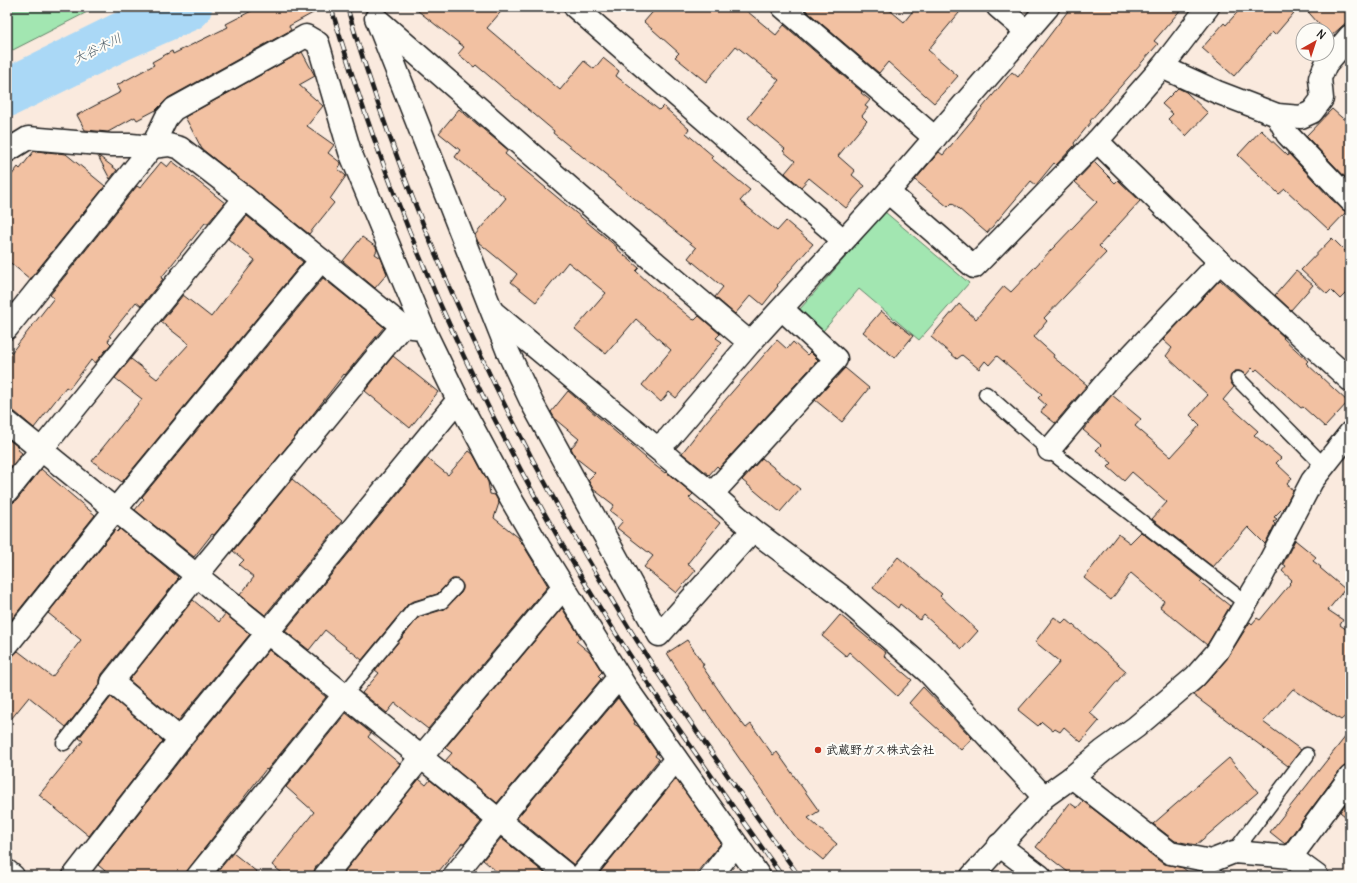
<svg xmlns="http://www.w3.org/2000/svg" width="1357" height="883" font-family="Delius,'Klee One',sans-serif">
	<style>
		.green { fill: #a2e6b1; stroke: #5f8166 }
		.lines { fill: none; stroke-linecap: round; stroke-linejoin: round }
		.river { stroke: #aad8f6; stroke-width: 48 }
		.building { fill: #f2c1a2; stroke: #1c1c1c }
		.lane-casing { stroke: #1c1c1c; stroke-width: 17 }
		.street-casing { stroke: #1c1c1c; stroke-width: 25 }
		.secondary-casing { stroke: #1c1c1c; stroke-width: 25 }
		.lane { stroke: #fdfcf7; stroke-width: 14 }
		.street { stroke: #fdfcf7; stroke-width: 22 }
		.secondary { stroke: #fdfcf7; stroke-width: 22 }
		.rail-casing { stroke: #1c1c1c; stroke-width: 4.5 }
		.rail { stroke: #fdfcf7; stroke-width: 3; stroke-dasharray: 9; stroke-linecap: butt }
		.poi-dot { fill: #c8321e; stroke: #fdfcf7; stroke-width: 1.5 }
		.labels { text-anchor: middle; stroke-width: 4; stroke-linejoin: round; paint-order: stroke }
		.poi-label { font-size: 12px; font-weight: bold; fill: #1c1c1c; stroke: #fdfcf7; text-anchor: start }
		.water-label { font-size: 13px; font-style: italic; fill: #4e5e68; stroke: #fdfcf7 }
	</style>
	<rect width="100%" height="100%" fill="#faeade"/>
	<filter id="ink" filterUnits="userSpaceOnUse"><feTurbulence type="fractalNoise" baseFrequency=".025" numOctaves="2"/><feDisplacementMap in="SourceGraphic" scale="8" xChannelSelector="R" yChannelSelector="G"/><feConvolveMatrix kernelMatrix="1 2 1 2 8 2 1 2 1" color-interpolation-filters="sRGB"/></filter>
	<g filter="url(#ink)">
		<!-- green -->
		<g class="green">
			<path d="M7,7H97L7,53Z"/>
			<path d="M885,212L969,283L919,340L859,289L823,331L800,309Z"/>
		</g>
		<g class="lines">
			<!-- river -->
			<path class="river" d="M7,93L120,37L188,7"/>
		</g>
		<!-- building -->
		<g class="building">
			<path d="M259,7H324L289,26L291,30L168,98L156,110L137,120L135,117L108,132L85,130L77,115L121,92L117,85L154,65L152,62L172,51L173,54L228,27L226,24Z"/>
			<path d="M413,7H505L487,28L560,90L584,61L594,69L603,58L619,71L616,76L659,110L663,106L689,129L686,133L713,156L711,158L750,190L740,201L777,231L786,221L813,244L777,285L778,286L763,305L751,295L735,314L715,297L723,287L688,258L696,248L553,133L554,131L476,65L474,67L458,54L464,47Z"/>
			<path d="M657,7H742L776,35L784,25L862,92L861,93L870,100L865,106L868,108L862,116L867,121L838,156L855,171L852,175L865,186L846,208L809,178L801,187L785,173L795,161L783,151L785,149L748,118L779,80L736,46L706,82L675,57L679,53L644,22Z"/>
			<path d="M802,7H886L904,22L916,7H964L928,50L958,76L934,103L888,62L879,73Z"/>
			<path d="M1071,7H1183L1154,41L1158,44L1090,121L1091,122L1074,143L1075,145L1056,165L1054,163L1036,185L1031,181L987,233L952,203L948,207L915,180L939,152L943,155L1012,72L1018,77Z"/>
			<path d="M1242,7H1299L1275,35L1272,32L1234,76L1202,48L1224,23L1226,25Z"/>
			<path d="M1304,7H1350V19L1330,37L1327,33V30H1324Z"/>
			<path d="M302,52L315,76L299,85L323,106L307,126L334,145L328,153L341,163V164L338,169L346,176L330,199L334,203L309,234L202,149L185,117Z"/>
			<path d="M1178,88L1186,92L1208,113L1186,136L1168,119L1173,114L1162,104Z"/>
			<path d="M459,109L508,150L505,154L617,247L616,248L639,268L636,271L650,284L692,319L695,320L699,316L720,334L716,338L722,342L676,398L669,392L661,402L642,385L671,350L636,319L606,354L575,329L606,293L568,262L536,302L511,282L517,274L478,242L475,235L506,198L455,157L460,150L439,133Z"/>
			<path d="M1332,109L1350,125V175L1347,179L1306,136Z"/>
			<path d="M1261,130L1288,156L1289,154L1330,198L1346,212L1329,230L1285,189L1279,194L1238,155Z"/>
			<path d="M34,151L37,153L38,151L44,152L46,153L47,152L66,154L105,186L30,279L7,260V181L18,167L20,169Z"/>
			<path d="M98,156L100,157L117,170L110,179Z"/>
			<path d="M172,161L225,203L208,223H205L161,278L163,279L141,306L136,302L109,336L111,337L108,341L111,344L95,363L91,360L69,389L66,387L34,428L15,412L7,410V358L54,298L50,295L137,186L140,188L161,162L167,167Z"/>
			<path d="M1094,162L1115,183L1118,180L1140,201L1099,246L1106,253L1044,318L1047,321L1034,337L1054,355L1053,357L1087,385L1055,423L1041,412L1046,405L1038,398L1042,394L997,356L989,365L985,361L979,369L962,355L957,359L931,337L959,304L976,319L1004,286L1011,292L1097,202L1075,182Z"/>
			<path d="M247,216L303,262L122,482L92,461L142,399L115,378L131,359L157,379L189,344L161,322L183,295L211,317L255,260L228,239Z"/>
			<path d="M362,237L376,247L377,250L375,254L381,258L387,274L375,288L343,261Z"/>
			<path d="M1332,238L1350,256V289L1340,299L1331,290L1327,294L1301,270Z"/>
			<path d="M1296,271L1313,285L1291,310L1275,295Z"/>
			<path d="M323,278L384,327L345,375L344,374L303,427L214,535L212,534L194,557L135,510L144,499L142,497Z"/>
			<path d="M1220,280L1284,337L1283,338L1308,361L1306,363L1348,402L1325,427L1303,407L1301,408L1257,369L1255,371L1252,368L1246,375L1240,371H1235L1232,373L1230,381L1234,387L1223,400L1258,431L1254,435L1281,458L1276,463L1292,478L1287,484L1293,491L1285,506L1274,517L1277,519L1273,522L1275,524L1265,544L1248,527L1213,567L1152,519L1167,502L1132,472L1124,481L1108,467L1112,463L1096,450L1101,445L1083,430L1112,395L1141,419L1135,426L1171,457L1200,425L1190,415L1208,395L1166,356L1172,348L1163,340Z"/>
			<path d="M881,311L913,336L895,358L863,332Z"/>
			<path d="M777,340L787,349L793,342L807,355L810,352L818,360L719,468L717,466L709,475L682,453L706,422Z"/>
			<path d="M393,356L438,392L410,428L365,391Z"/>
			<path d="M845,368L869,388L842,422L815,400Z"/>
			<path d="M568,391L653,464L665,473L666,472L693,494L689,498L720,523L687,564L696,570L676,593L644,567L653,556L617,528L623,521L610,511L614,505L593,489L588,480L595,473L576,458L571,448L579,439L556,420L551,412Z"/>
			<path d="M7,438L18,447L17,449L22,453L7,472Z"/>
			<path d="M469,451L473,454L488,482L490,494L495,495L499,503L494,518L519,538V540L522,543L548,586L428,729L395,703L387,713L362,693L379,673L375,670L419,617L445,609L461,593L463,589V585L460,581L456,579H452L437,594L411,602L408,604L362,660L325,630L309,650L285,631L427,458L448,475Z"/>
			<path d="M762,458L800,489L780,512L742,480Z"/>
			<path d="M41,469L95,515L7,625V504L12,503L17,500Z"/>
			<path d="M292,479L342,521L265,615L240,595L254,577L239,565L244,560L233,551Z"/>
			<path d="M120,529L178,577L177,578L178,579L102,674L100,680V684L66,727L29,697L7,724V657L12,656L18,651L52,677L81,640L48,613L115,530L117,532Z"/>
			<path d="M1141,532L1202,580L1200,582L1230,606L1207,645L1160,607L1164,601L1131,573L1111,600L1084,578L1118,534L1130,543Z"/>
			<path d="M1295,540L1316,557L1313,561L1321,567L1320,568L1345,589L1328,610L1343,620L1340,625L1350,632V712L1341,720L1293,689L1263,722L1301,750L1288,766L1193,695L1204,685L1226,660L1250,622L1252,624L1257,618L1260,620L1290,584L1289,583L1292,580L1282,571L1286,566L1283,564Z"/>
			<path d="M898,557L942,594L940,596L978,631L962,649L924,615L920,620L900,604L898,608L873,588Z"/>
			<path d="M193,600L219,622L225,614L250,634L178,721L129,680Z"/>
			<path d="M562,608L581,638L576,641L590,653L602,672L598,676L601,679L497,803L445,761L452,753L445,748Z"/>
			<path d="M840,615L886,653L884,656L912,680L897,696L849,652L846,656L822,636Z"/>
			<path d="M1054,617L1062,623L1066,619L1126,671L1090,713L1099,721L1081,742L1064,727L1060,732L1055,729L1053,731L1042,722L1038,726L1018,710L1060,662L1035,642Z"/>
			<path d="M687,640L704,665L702,666L735,714L746,728L751,724L773,755L777,752L819,811L808,818L837,844L823,860L793,835L706,711L704,712L667,653Z"/>
			<path d="M269,650L326,697L267,770L266,769L183,876H111L98,865L190,747Z"/>
			<path d="M923,687L972,738L961,750L909,703Z"/>
			<path d="M111,697L163,741L89,836L39,795L83,741L79,738Z"/>
			<path d="M618,698L635,722L634,724L639,727L657,753L655,756L659,759L574,865L517,818Z"/>
			<path d="M346,713L371,733L368,737L400,764L315,868L313,876H286L272,865L314,812L286,787Z"/>
			<path d="M1350,731V765L1345,766L1340,770L1285,844L1270,832Z"/>
			<path d="M1229,758L1258,792L1196,845L1175,841L1153,824Z"/>
			<path d="M419,779L426,785L430,780L481,822L464,844L462,843L435,876H341Z"/>
			<path d="M676,779L721,843L707,860L694,876H597Z"/>
			<path d="M1350,798V820L1340,812Z"/>
			<path d="M1083,801L1162,863L1183,868L1193,876H1073L1036,847L1070,803L1077,808Z"/>
			<path d="M501,838L548,876H502L483,860Z"/>
			<path d="M233,853L262,876H224L218,871Z"/>
		</g>
		<g class="lines">
			<defs>
				<g id="lane">
					<path d="M1238,379L1324,466"/>
					<path d="M986,394L1049,450L1246,603"/>
					<path d="M344,695L414,610L442,601L455,587"/>
					<path d="M64,743L112,682"/>
					<path d="M1234,852L1307,755"/>
				</g>
				<g id="street">
					<path d="M575,7L843,240"/>
					<path d="M783,7L935,138"/>
					<path d="M998,7L1027,32"/>
					<path d="M376,18L508,352L532,403L659,635L753,530"/>
					<path d="M378,20L650,258L750,343"/>
					<path d="M1162,67L1217,92L1277,115L1301,117L1312,112L1322,99L1320,78L1326,64L1350,36"/>
					<path d="M1277,115L1287,134L1350,200"/>
					<path d="M1097,141L1220,262L1350,380"/>
					<path d="M7,151L28,138L111,145H131L152,147L169,145L180,148L245,198"/>
					<path d="M888,192L974,267L1097,141L1162,67L1208,7"/>
					<path d="M493,312L712,494L753,530L840,595L928,672L1044,797"/>
					<path d="M7,328L152,147L166,118L174,109L306,36L318,43L350,152L423,328L402,326L197,575L112,682L180,739"/>
					<path d="M458,400L511,499L539,547L625,686L759,876"/>
					<path d="M7,422L568,876"/>
					<path d="M657,448L669,438L750,343L888,192L1048,7"/>
					<path d="M1049,450L1108,380L1220,262"/>
					<path d="M7,492L245,198L402,326"/>
					<path d="M712,494L836,359L782,309"/>
					<path d="M7,645L115,510L321,260"/>
					<path d="M1072,777L1170,853L1211,861L1234,852L1291,857L1317,876"/>
					<path d="M999,845L1040,876"/>
					<path d="M1291,857L1350,777"/>
					<path d="M74,876L180,739L458,400L423,328"/>
					<path d="M198,876L344,695"/>
					<path d="M325,876L422,756L563,588"/>
					<path d="M454,876L500,819L619,677"/>
					<path d="M581,876L676,759"/>
					<path d="M711,876L736,844"/>
					<path d="M972,876L1044,797L1072,777L1103,751L1136,727L1195,677L1217,652L1260,580L1312,481L1350,433"/>
				</g>
				<path id="secondary" d="M7,871L13,876"/>
			</defs>
			<!-- lane casing -->
			<use href="#lane" class="lane-casing"/>
			<!-- street casing -->
			<use href="#street" class="street-casing"/>
			<!-- secondary casing -->
			<use href="#secondary" class="secondary-casing"/>
			<!-- lane -->
			<use href="#lane" class="lane"/>
			<!-- street -->
			<use href="#street" class="street"/>
			<!-- secondary -->
			<use href="#secondary" class="secondary"/>
			<defs>
				<g id="rail">
					<path d="M331,7C391,209 477,404 586,585C646,685 714,780 782,876"/>
					<path d="M347,7C410,219 503,421 618,610C674,702 737,789 799,876"/>
				</g>
			</defs>
			<!-- rail casing -->
			<use href="#rail" class="rail-casing"/>
			<!-- rail -->
			<use href="#rail" class="rail"/>
		</g>
	</g>
	<!-- markers -->
	<circle class="poi-dot" cx="818" cy="750" r="4"/>
	<g class="labels">
		<!-- poi labels -->
		<g class="poi-label">
			<text x="826" y="754">武蔵野ガス株式会社</text>
		</g>
		<!-- water labels -->
		<g class="water-label">
			<text transform="translate(97 48) rotate(-26)" y="5">大谷木川</text>
		</g>
	</g>
	<!-- margin -->
	<rect width="1357" height="883" fill="none" stroke="#fdfcf7" stroke-width="24"/>
	<rect x="12" y="12" width="1333" height="859" fill="none" stroke="#1c1c1c" stroke-width="1.5" filter="url(#ink)"/>
	<!-- north arrow -->
	<g transform="translate(1315 42) rotate(39)"><circle r="19" fill="#fdfcf7" stroke="#a3a29f"/>
	<path d="M0-3L7 15L0 10L-7 15Z" fill="#c8321e"/>
	<text y="-6" font-size="11" font-weight="bold" text-anchor="middle" fill="#1c1c1c">N</text>
	</g>
</svg>
